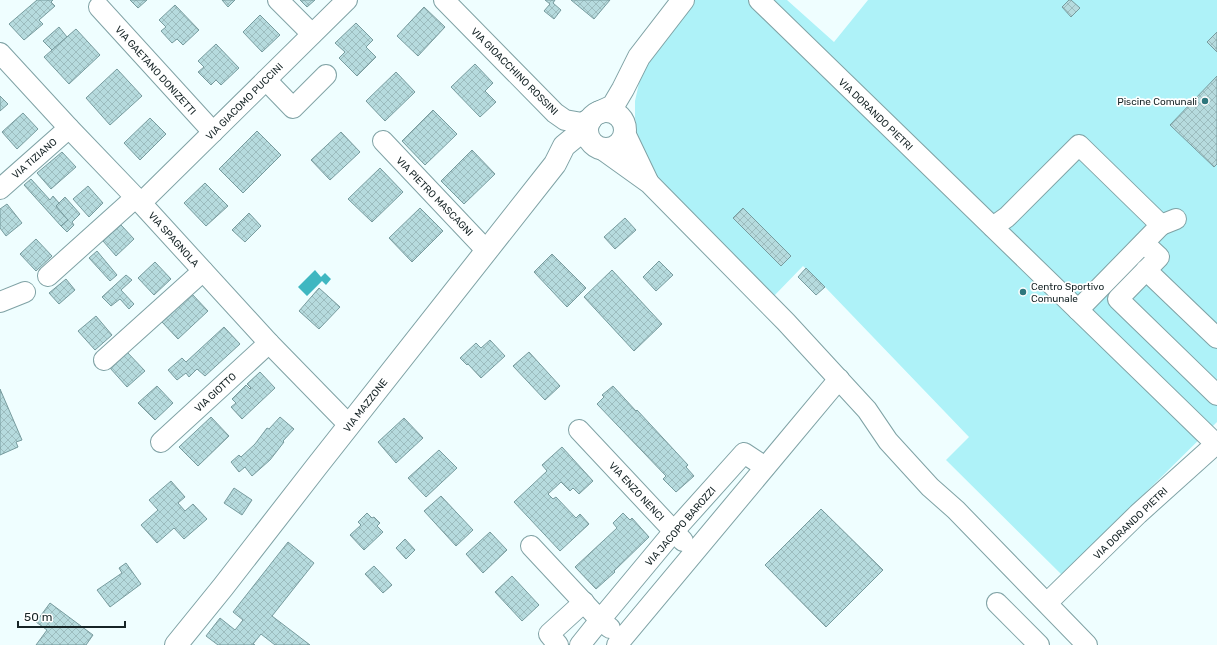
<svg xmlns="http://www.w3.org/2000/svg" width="1217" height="645" font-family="Rubik,sans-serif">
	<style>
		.park { fill: #aef2f8 }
		.water { fill: #3fb7c1 }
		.building { fill: url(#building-cross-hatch); stroke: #779b9e }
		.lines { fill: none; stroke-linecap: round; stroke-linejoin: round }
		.minor-casing { stroke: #7fa2a5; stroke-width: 22 }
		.major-casing { stroke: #7fa2a5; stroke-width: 24 }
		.minor { stroke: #fff; stroke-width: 20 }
		.major { stroke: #fff; stroke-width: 22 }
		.poi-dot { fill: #2e777d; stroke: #fff; stroke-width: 1.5 }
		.labels { text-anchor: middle; stroke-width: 3.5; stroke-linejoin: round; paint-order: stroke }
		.street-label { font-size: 10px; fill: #162426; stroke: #fff }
		.poi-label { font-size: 10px; fill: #162426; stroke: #fff; text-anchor: end }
	</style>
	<defs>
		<pattern id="building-cross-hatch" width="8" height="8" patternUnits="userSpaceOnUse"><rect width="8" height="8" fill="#b6dbde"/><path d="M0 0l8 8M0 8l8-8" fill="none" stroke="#9cbcbe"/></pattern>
	</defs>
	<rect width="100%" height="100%" fill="#effeff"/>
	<!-- park -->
	<path class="park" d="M692,0H787L834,42L868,0H1217V422L1062,575L946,460L969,437L825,287L803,266L773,297L659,181L639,147L635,117V101L639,83L645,66Z"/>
	<!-- water -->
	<path class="water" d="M315,270L321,277L325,273L331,279L326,285L322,281L307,296L298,287Z"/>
	<!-- building -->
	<g class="building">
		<path d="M37,0H53L51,2L55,6L39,20L43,24L24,40L9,24Z"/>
		<path d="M130,0H147L138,8Z"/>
		<path d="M222,0H235L228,7Z"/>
		<path d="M300,0H315L307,7Z"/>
		<path d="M545,0H555L553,3L561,10L554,19L544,11L550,4Z"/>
		<path d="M571,0H610L594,19Z"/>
		<path d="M1069,0H1071L1080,8L1071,17L1062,7Z"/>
		<path d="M175,5L199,30L183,45L177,39L172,43L161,31L166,27L159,20Z"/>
		<path d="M424,7L445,27L418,56L397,36Z"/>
		<path d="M260,15L280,35L262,52L243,32Z"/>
		<path d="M356,23L373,40L366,47L376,57L357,76L339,58L345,52L335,43Z"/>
		<path d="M59,27L67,37L52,50L43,41Z"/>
		<path d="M76,29L100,55L69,84L44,57Z"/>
		<path d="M1217,32V52L1207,42Z"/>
		<path d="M216,44L239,68L221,85L216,80L211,85L198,72L204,67L198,61Z"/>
		<path d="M475,64L493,83L485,91L496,102L480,117L451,87Z"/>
		<path d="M117,69L142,96L110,125L86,98Z"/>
		<path d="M396,72L415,92L385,121L366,101Z"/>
		<path d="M1217,76V164L1214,167L1170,125Z"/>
		<path d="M0,96L8,104L0,111Z"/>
		<path d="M433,110L457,134L425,165L402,141Z"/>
		<path d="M23,113L38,129L17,149L2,132Z"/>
		<path d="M150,118L166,134L140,160L124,143Z"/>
		<path d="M257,131L281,155L243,193L219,169Z"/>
		<path d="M341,132L360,152L330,180L311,160Z"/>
		<path d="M472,150L495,174L464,204L441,181Z"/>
		<path d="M62,152L76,167L51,189L37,173Z"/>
		<path d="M380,168L403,192L372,222L348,199Z"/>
		<path d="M31,179L50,200L53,196L59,203L56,206L68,220L61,226L24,185Z"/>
		<path d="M205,183L228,206L206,226L184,203Z"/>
		<path d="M88,186L103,203L89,217L73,199Z"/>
		<path d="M65,197L80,214L72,222L74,225L67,232L61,226L68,220L56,206Z"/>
		<path d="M7,204L22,223L6,236L0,228V209Z"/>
		<path d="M420,208L443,231L412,262L389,238Z"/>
		<path d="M743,208L791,256L781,266L733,218Z"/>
		<path d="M249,213L261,226L245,242L232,230Z"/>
		<path d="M625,218L636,230L615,249L604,237Z"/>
		<path d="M121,225L134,239L116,256L103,241Z"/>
		<path d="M36,239L52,256L36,271L20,254Z"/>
		<path d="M97,251L117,275L110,281L89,258Z"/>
		<path d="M552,254L586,288L567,307L534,272Z"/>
		<path d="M659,261L673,275L656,291L643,277Z"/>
		<path d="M155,262L171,279L154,295L138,278Z"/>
		<path d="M806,268L825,287L816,295L798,277Z"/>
		<path d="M612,270L662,324L634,351L584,297Z"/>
		<path d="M126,275L132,280L121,290L134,304L129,309L120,299L111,306L102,297Z"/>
		<path d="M66,279L75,290L59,304L49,293Z"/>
		<path d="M319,288L340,307L319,329L299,311Z"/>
		<path d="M192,294L208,311L178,339L162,322Z"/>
		<path d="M96,316L112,335L95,350L78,331Z"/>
		<path d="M224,327L240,344L205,376L197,369L189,377L186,373L177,380L168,370L182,358L186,362Z"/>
		<path d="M490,340L505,356L481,378L468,364L467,365L460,358L476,343L481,348Z"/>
		<path d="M127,352L145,371L127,387L110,368Z"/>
		<path d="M529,352L560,386L545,400L513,366Z"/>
		<path d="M260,372L275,388L242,419L231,407L236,403L232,399L246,385L250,389L251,388L247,384Z"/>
		<path d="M157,386L173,403L155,420L138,403Z"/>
		<path d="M613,386L636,411L637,410L688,465L686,467L694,476L676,492L663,479L666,476L597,404L604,397L602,395Z"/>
		<path d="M0,389L22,440L16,442L18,447L0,455Z"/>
		<path d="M211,417L229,436L198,466L179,447Z"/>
		<path d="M280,417L294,429L283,441L284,442L270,460L252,476L245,467L239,472L231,462L239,455L241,457L255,444L267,428L269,429Z"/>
		<path d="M404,418L423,438L396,463L378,442Z"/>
		<path d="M562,447L593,481L579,494L573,488L570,491L561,482L548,494L553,499L556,497L576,518L580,514L589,524L560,551L514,502L547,471L542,465Z"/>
		<path d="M439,450L457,468L426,497L408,478Z"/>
		<path d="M171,481L185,497L178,503L185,511L193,504L207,519L184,539L174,528L157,543L141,525L158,510L149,500Z"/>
		<path d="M234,488L252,500L242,515L224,503Z"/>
		<path d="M441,496L473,530L456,546L424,511Z"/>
		<path d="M821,509L883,570L826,627L765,565Z"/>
		<path d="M367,513L372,518L374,517L380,523L377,526L383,532L364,550L350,535L361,525L358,522Z"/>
		<path d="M623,513L630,520L632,518L649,537L614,571L615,572L596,589L575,567L617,528L613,523Z"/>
		<path d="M490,532L507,550L483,573L466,554Z"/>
		<path d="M405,539L415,550L406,559L396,548Z"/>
		<path d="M288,542L314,563L272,616L310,645H275L261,634L253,644L255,645H218L206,636L220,618L235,630L243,620L233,612Z"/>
		<path d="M126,563L141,584L110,607L97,590L122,573L119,568Z"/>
		<path d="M374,566L392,585L383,593L365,574Z"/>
		<path d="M512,576L539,605L522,621L495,592Z"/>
		<path d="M50,603L93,635L86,645H36L47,630L36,622Z"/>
	</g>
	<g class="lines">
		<defs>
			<g id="minor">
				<path d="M278,0L312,34"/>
				<path d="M444,0L555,113L565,120L582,123L593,117"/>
				<path d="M759,0L1216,444"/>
				<path d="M99,7L213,132"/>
				<path d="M0,53L69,128L141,203L269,343L349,425"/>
				<path d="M266,80L293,108L326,75"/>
				<path d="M626,135L648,181"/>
				<path d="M383,141L487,251"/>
				<path d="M603,150L649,183L786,322L867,410L888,441L930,487L956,510L1087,645"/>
				<path d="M0,189L69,128"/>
				<path d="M141,203L347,0"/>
				<path d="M1161,225L1176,219"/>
				<path d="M993,227L1007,217L1079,145L1161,225L1078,310"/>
				<path d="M1144,243L1159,257L1118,299L1217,395"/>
				<path d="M1146,270L1217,338"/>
				<path d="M48,276L135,198"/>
				<path d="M0,302L25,292"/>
				<path d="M104,360L203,271"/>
				<path d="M579,430L683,541"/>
				<path d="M161,442L269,343"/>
				<path d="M531,546L600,620L674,531L744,453L765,467"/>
				<path d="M997,603L1039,645"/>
				<path d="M1047,603L1138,514L1217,443"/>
				<path d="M558,645L549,634L584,602"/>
				<path d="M580,645L600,620L610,628"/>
				<path d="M617,645L839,379"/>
			</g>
			<g id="major">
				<circle cx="606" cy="130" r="19"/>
				<path d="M598,113L613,106L623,89L639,57L683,0"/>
				<path d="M176,645L223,587L317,466L555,164L564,146L581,132L591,119"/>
			</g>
		</defs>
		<!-- minor casing -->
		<use href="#minor" class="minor-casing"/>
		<!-- major casing -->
		<use href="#major" class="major-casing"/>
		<!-- minor -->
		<use href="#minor" class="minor"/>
		<!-- major -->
		<use href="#major" class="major"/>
	</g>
	<!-- markers -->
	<g class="poi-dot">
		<circle cx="1205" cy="101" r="4"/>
		<circle cx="1023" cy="292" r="4"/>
	</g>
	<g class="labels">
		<!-- street labels -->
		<g class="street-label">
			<text transform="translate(156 70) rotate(48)" y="4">VIA GAETANO DONIZETTI</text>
			<text transform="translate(515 71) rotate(45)" y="4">VIA GIOACCHINO ROSSINI</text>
			<text transform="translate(244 101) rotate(-45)" y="4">VIA GIACOMO PUCCINI</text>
			<text transform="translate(876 114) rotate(44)" y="4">VIA DORANDO PIETRI</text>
			<text transform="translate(34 158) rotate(-41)" y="4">VIA TIZIANO</text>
			<text transform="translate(435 196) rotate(46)" y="4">VIA PIETRO MASCAGNI</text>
			<text transform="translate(174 239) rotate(48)" y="4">VIA SPAGNOLA</text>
			<text transform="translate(215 392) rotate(-43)" y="4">VIA GIOTTO</text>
			<text transform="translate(365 405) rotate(-52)" y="4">VIA MAZZONE</text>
			<text transform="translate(637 491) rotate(47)" y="4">VIA ENZO NENCI</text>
			<text transform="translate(1130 523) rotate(-44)" y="4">VIA DORANDO PIETRI</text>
			<text transform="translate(680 526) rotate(-49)" y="4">VIA JACOPO BAROZZI</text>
		</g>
		<!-- poi labels -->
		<g class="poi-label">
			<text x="1197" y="105">Piscine Comunali</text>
			<text x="1031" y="290" text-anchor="start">Centro Sportivo<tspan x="1031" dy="12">Comunale</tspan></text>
		</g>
	</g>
	<!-- scale -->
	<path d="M18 621v6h107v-6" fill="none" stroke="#162426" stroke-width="2"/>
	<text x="24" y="621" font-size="12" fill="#162426" stroke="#ffffff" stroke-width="3" paint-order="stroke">50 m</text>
</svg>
